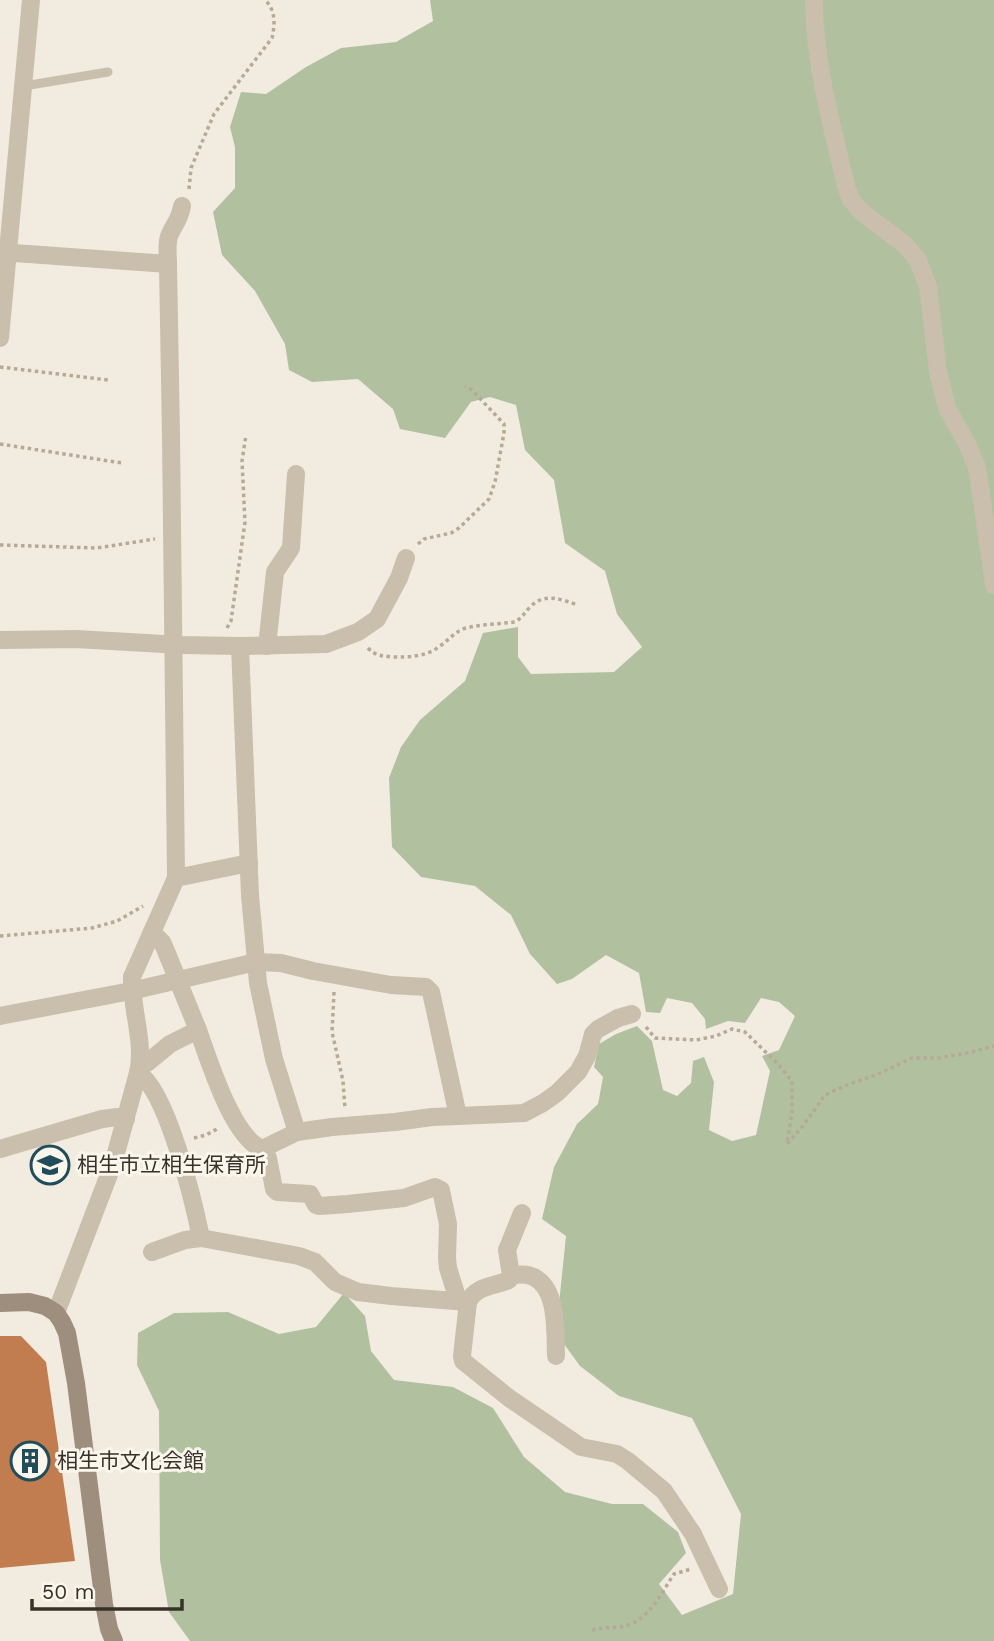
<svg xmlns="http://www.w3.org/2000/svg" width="994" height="1641" font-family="'Work Sans','Noto Sans JP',sans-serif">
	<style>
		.green { fill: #b1c1a0 }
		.building { fill: #c17c4f }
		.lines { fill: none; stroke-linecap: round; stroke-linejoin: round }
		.path { stroke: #b6a996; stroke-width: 3.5; stroke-dasharray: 3.5 3.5; stroke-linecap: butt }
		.lane { stroke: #cabeac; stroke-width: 9 }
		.street { stroke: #cabeac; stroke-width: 18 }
		.secondary { stroke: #9e8e7d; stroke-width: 18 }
		.labels { text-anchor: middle; stroke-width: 6; stroke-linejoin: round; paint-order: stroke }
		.poi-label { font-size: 21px; fill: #38312a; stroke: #faf6ec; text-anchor: start }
	</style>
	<rect width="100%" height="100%" fill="#f2ece0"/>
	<!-- green -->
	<path class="green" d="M430,0H994V1641H190L169,1612L160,1560L159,1411L137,1365L138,1333L174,1313L228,1312L279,1334L316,1327L344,1293L365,1316L371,1351L394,1380L453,1387L493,1408L524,1457L565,1492L612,1504H643L678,1532L686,1553L659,1584L682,1615L733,1594L741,1514L692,1418L619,1396L580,1366L556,1333L566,1236L542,1219L554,1167L577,1124L598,1104L603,1077L594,1067L599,1044L616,1034L637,1026L652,1041L663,1090L677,1096L691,1083L693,1061L704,1057L714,1082L709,1130L732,1141L756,1135L770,1071L762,1056L779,1050L795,1016L779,1002L761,998L745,1023L728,1021L706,1029L705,1019L692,1003L667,998L660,1013L646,1012L639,973L606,955L572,979L557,984L530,954L511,915L475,886L421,877L392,847L389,778L401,747L420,720L465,681L483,633L518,627V657L531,674L614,672L642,647L617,614L605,571L565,543L554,480L525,450L516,405L490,397L471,402L445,438L400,429L393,409L358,379L312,382L289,370L285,344L255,291L222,255L213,212L235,188V147L230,127L241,92L266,94L306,67L341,48L396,42L433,21Z"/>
	<!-- building -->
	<path class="building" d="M0,1336H21L46,1362L75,1561L0,1568Z"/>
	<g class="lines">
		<!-- path -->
		<g class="path">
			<path d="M189,189L191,168L214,114L272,38C275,25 276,10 265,0"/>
			<path d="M0,367L108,380"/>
			<path d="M0,444L122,463"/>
			<path d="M418,544L424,539L451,533L459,528L489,499L495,482L504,433V424L472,390L465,386"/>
			<path d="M0,545L97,548L155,539"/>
			<path d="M227,628L231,621L245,522L242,461L246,435"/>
			<path d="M368,648C375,656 383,656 393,657C410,657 426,657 440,646C449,640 455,631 466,628C482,624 499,624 515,622C522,618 525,612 531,606C546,592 562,600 578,605"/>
			<path d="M0,936L92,928L117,921L143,906"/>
			<path d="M334,992L332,1032L343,1081L345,1109"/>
			<path d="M646,1027L655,1038L696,1040L716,1036L732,1029L745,1032L778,1064L792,1081V1111L787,1144L803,1126L825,1095L847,1085L878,1074L912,1058H939L972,1052L994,1046"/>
			<path d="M194,1138L206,1135L219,1128"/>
			<path d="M592,1630C602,1627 610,1628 620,1627C648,1623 660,1595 674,1574L691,1569"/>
		</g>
		<!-- lane -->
		<path class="lane" d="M24,86L108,72"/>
		<!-- street -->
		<g class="street">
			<path d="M814,0C814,63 832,125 846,186L851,200L863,213L904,244L918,260L928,287L938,371L947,408L967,444L977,467L994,585"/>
			<path d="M0,252L168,264L171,436L176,878L132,977C131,1010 145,1041 138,1073L113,1164L56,1313"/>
			<path d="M168,264C168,255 166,242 170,234C175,223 180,219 182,206"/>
			<path d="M0,338L31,0"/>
			<path d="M0,640L76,639L181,645L240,646L326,644L358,632L377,619L399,578L406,558"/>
			<path d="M240,646L250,895L258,983L274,1059L297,1132"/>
			<path d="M267,646L275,572L291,548L296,474"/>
			<path d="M176,878L249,863"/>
			<path d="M0,1016L131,991L256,962L281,963L313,971L391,985L426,987L431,992L458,1116L524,1113L543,1103L557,1093L578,1072L587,1056L593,1034L598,1029L618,1018L632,1014"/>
			<path d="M198,1030C209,1060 232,1137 262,1149L297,1132L332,1127L395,1122L432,1117L458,1116"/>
			<path d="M141,1062L147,1063L170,1044L198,1030L166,951L162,942L152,932"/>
			<path d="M138,1073C167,1090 194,1203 201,1238"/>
			<path d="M0,1149L102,1119L118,1117L126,1119"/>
			<path d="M262,1149L268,1158L274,1189L277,1192L310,1194L316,1205L319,1206L348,1204L404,1198L435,1187L441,1190L448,1224L447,1258L448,1268L458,1300"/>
			<path d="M152,1252L185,1240L201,1238L299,1256L315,1262L335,1282L358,1292L391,1296L468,1302C477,1285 493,1287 509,1280L511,1275L507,1250L522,1213"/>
			<path d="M511,1275C517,1275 523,1274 528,1275C559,1283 555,1331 556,1356"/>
			<path d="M468,1302L462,1356L463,1361L509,1398L581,1447L617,1454L628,1461L664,1491L693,1534L719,1589"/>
		</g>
		<!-- secondary -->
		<path class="secondary" d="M0,1303L29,1302L45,1306L56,1313L62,1322L67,1333L76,1383L104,1604L109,1629L114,1641"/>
	</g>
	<!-- icons -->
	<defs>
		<symbol id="school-ring" viewBox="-11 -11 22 22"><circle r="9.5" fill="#faf6ec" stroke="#214c59" stroke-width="1.5"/><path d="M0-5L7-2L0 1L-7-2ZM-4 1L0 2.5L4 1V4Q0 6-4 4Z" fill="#214c59"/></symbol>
		<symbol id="building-ring" viewBox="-11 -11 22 22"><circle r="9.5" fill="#faf6ec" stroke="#214c59" stroke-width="1.5"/><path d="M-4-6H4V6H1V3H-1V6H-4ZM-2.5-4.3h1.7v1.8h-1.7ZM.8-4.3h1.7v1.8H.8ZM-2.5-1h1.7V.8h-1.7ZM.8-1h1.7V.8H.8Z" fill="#214c59"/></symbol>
	</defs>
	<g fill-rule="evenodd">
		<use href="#school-ring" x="28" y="1143" width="44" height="44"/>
		<use href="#building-ring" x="8" y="1439" width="44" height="44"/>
	</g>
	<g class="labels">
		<!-- poi labels -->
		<g class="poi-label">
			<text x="77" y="1172">相生市立相生保育所</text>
			<text x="57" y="1468">相生市文化会館</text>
		</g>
	</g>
	<!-- scale -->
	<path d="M32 1599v10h150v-10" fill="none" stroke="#38312a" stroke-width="3.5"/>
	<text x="42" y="1599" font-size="21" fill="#38312a" stroke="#faf6ec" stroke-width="5" paint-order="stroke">50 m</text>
</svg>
